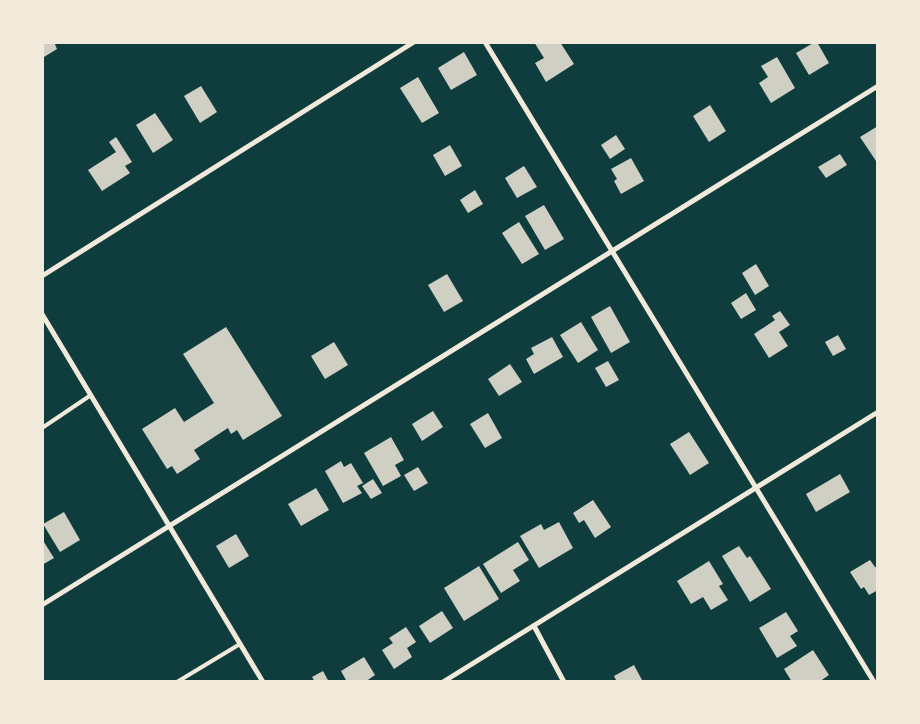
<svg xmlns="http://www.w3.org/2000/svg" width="920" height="724" font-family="Poppins,sans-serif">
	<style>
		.building { fill: #cfcfc3 }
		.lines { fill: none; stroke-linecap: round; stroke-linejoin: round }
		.service { stroke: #f1e9da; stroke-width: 4 }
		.minor { stroke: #f1e9da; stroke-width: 5 }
	</style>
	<rect width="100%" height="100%" fill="#0f3d3e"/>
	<!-- building -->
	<g class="building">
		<path d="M42,42H54L57,49L44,57Z"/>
		<path d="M534,42H560L574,64L546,82L535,63L544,58Z"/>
		<path d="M815,42H817L829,63L809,75L796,53Z"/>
		<path d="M464,52L477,75L451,90L438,68Z"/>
		<path d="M777,57L795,88L771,103L759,83L768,77L761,66Z"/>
		<path d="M418,77L439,113L422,123L400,88Z"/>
		<path d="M201,86L217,112L200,123L184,96Z"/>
		<path d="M710,105L726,131L709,142L693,116Z"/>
		<path d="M155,113L173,140L153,153L136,125Z"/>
		<path d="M878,126V164L860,137Z"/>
		<path d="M616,135L625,149L610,159L601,145Z"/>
		<path d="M116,137L132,162L125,166L130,173L102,191L88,170L116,152L109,142Z"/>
		<path d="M450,145L462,166L445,176L433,155Z"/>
		<path d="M840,154L847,165L826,178L818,167Z"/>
		<path d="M631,158L644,181L621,194L614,181L617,179L611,169Z"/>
		<path d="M524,166L537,187L517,198L505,178Z"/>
		<path d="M475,190L483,204L468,213L460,200Z"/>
		<path d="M544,205L564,239L545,250L525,216Z"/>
		<path d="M519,222L539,254L522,264L502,233Z"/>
		<path d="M756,264L769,286L755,295L742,273Z"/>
		<path d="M447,274L463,301L444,312L428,285Z"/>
		<path d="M746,293L756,310L741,319L731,303Z"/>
		<path d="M610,306L630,342L611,353L591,317Z"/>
		<path d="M780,311L790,325L779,332L788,346L769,358L754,334L775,320L772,316Z"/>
		<path d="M581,322L598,350L578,363L560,335Z"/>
		<path d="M226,327L282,416L243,440L237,430L231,434L228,428L194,450L200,459L177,474L172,466L167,469L142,429L175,408L184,422L214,403L183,354Z"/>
		<path d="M838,335L846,349L833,356L825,342Z"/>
		<path d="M552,337L563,357L534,374L526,359L534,354L531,348Z"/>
		<path d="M334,342L348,365L325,379L311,356Z"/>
		<path d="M608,361L619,380L606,387L595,368Z"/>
		<path d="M510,364L522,382L499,396L488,379Z"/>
		<path d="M433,411L443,427L422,441L412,424Z"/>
		<path d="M488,413L502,438L485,448L470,424Z"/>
		<path d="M689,432L709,463L690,475L670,444Z"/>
		<path d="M391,437L404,460L395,465L401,476L383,486L364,453Z"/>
		<path d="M341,461L344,467L351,463L363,483L357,486L362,493L343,503L325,471Z"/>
		<path d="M418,467L428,483L414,491L404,475Z"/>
		<path d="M840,474L850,492L816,512L806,494Z"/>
		<path d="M373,479L382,493L371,499L362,486Z"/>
		<path d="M316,488L329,510L301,526L288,504Z"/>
		<path d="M593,500L611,527L595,538L584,520L579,523L573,513Z"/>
		<path d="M64,512L80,540L60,552L43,524Z"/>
		<path d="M559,522L573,548L539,568L520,536L541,524L544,530Z"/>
		<path d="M236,534L249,556L229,568L216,546Z"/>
		<path d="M42,539L54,558L42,565Z"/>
		<path d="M518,542L529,560L513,570L520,581L501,593L483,564Z"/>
		<path d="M739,546L747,558L750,556L771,589L750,602L722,556Z"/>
		<path d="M870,560L875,567L878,566V590L869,595L864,587L861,589L850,572Z"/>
		<path d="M709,561L723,584L719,586L728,600L711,610L703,597L691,604L677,581Z"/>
		<path d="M479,566L499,599L464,621L444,588Z"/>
		<path d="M442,611L453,628L430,643L419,626Z"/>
		<path d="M786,612L798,631L790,636L797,646L777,658L759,628Z"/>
		<path d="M406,627L416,642L407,648L412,657L394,669L382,650L393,643L389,638Z"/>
		<path d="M813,650L829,675L819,682H792L784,669Z"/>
		<path d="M364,657L375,675L365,682H347L341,671Z"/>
		<path d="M634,665L643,682H617L614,676Z"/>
		<path d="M323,671L329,682H315L312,677Z"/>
	</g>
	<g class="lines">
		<!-- service -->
		<g class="service">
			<path d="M42,428L91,395"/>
			<path d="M177,682L240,644"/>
		</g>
		<!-- minor -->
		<g class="minor">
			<path d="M485,42L874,682"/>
			<path d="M42,276L414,42"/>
			<path d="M42,314L263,682"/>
			<path d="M42,605L878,86"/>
			<path d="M534,626L564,682"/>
			<path d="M443,682L878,412"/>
		</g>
	</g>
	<!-- border -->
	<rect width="920" height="724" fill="none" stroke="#f1e9da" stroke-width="88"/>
</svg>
